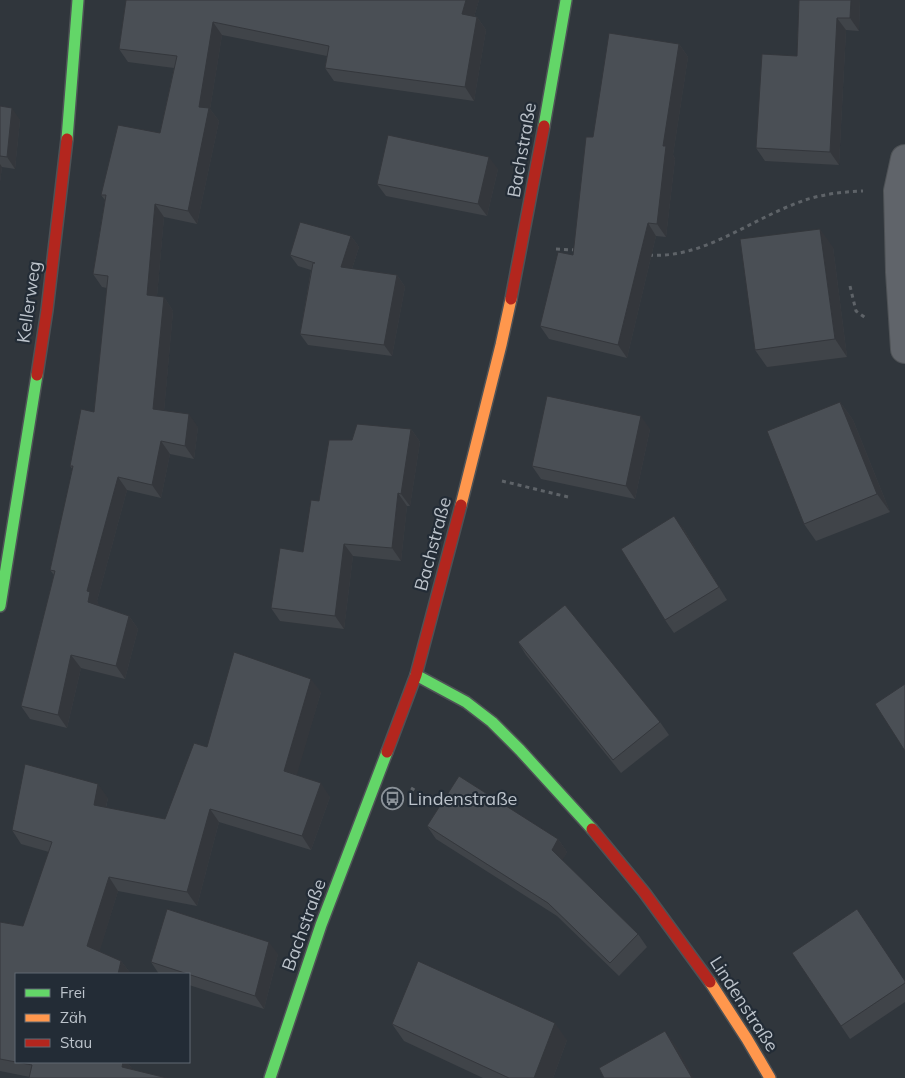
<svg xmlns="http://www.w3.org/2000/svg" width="905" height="1078" font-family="Mulish,sans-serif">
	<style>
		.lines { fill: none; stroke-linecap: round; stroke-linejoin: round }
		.street-casing { stroke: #4e5256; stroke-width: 30 }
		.fast-casing { stroke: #4e5256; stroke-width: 14 }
		.slow-casing { stroke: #4e5256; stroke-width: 14 }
		.jam-casing { stroke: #4e5256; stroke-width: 14 }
		.path { stroke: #5e6368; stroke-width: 3; stroke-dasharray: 4 4; stroke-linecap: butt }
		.street { stroke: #60646a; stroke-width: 28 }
		.fast { stroke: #63d668; stroke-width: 11 }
		.slow { stroke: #ff974d; stroke-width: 11 }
		.jam { stroke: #b3261e; stroke-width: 11 }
		.wall { fill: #404449 }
		.shaded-wall { fill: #34373c }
		.building { fill: #4a4f55; stroke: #34373c }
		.labels { text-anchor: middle; stroke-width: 4.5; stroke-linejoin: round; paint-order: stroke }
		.street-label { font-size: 18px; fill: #bcc3cb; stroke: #232c36 }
		.poi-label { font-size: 18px; fill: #bcc3cb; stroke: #232c36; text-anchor: start }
	</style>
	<rect width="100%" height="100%" fill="#30363c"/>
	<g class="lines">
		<defs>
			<path id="street" d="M905,159L898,191L900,272L905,349"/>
			<g id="fast">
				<path d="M544,126L566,0"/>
				<path d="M67,139L78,0"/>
				<path d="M0,606L37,375"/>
				<path d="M416,675L466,702L492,722L520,750L592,829"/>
				<path d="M270,1078L321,925L387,752"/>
			</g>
			<g id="slow">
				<path d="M461,505L501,345L511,299"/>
				<path d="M710,982L747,1039L770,1078"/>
			</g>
			<g id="jam">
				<path d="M511,299L544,126"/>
				<path d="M37,375L47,310L67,139"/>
				<path d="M387,752L416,675L461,505"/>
				<path d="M592,829L644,892L710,982"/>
			</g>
		</defs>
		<!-- street casing -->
		<use href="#street" class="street-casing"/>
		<!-- fast casing -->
		<use href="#fast" class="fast-casing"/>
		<!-- slow casing -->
		<use href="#slow" class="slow-casing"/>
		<!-- jam casing -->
		<use href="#jam" class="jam-casing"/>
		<!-- path -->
		<g class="path">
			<path d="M556,249L575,250"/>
			<path d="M649,255C700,259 746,223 792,205C815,195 838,192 863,191"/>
			<path d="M850,286L856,311L867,319"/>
			<path d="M502,481L568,497"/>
			<path d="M411,788L441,806"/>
		</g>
		<!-- street -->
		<use href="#street" class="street"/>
		<!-- fast -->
		<use href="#fast" class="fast"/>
		<!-- slow -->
		<use href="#slow" class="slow"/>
		<!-- jam -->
		<use href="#jam" class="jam"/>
	</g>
	<!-- wall -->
	<g class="wall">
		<path d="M126,0H479L474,17H477L486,30L474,101L334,81L325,68L327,56L222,35L210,109L219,121L197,224L164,217L157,296L164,297L173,311L164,411L198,427L194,459L170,454L161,498L127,490L97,601L99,606L129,616L138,629L125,679L81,668L67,728L30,719L21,706L54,575L50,570L73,470L70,466L94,412L107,288L102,287L93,274L105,200L101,195L160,133L174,68L128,62L119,49Z"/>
		<path d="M799,0H860L859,31L846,30L839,165L765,161L756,148L797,56Z"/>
		<path d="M679,44L688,57L673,155L675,159L666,237L656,236L627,358L549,339L540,326L573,255L593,137Z"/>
		<path d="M0,106L20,120L15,169L2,167L0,182Z"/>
		<path d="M498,169L487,216L386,196L377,184Z"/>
		<path d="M351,236L359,247L352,269L397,275L405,287L392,356L308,345L300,334L311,270L298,266L290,255Z"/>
		<path d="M833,247L847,357L767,367L755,350Z"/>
		<path d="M840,402L853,420L890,512L816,541L804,524Z"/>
		<path d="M411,429L420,442L410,506H407L401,561L353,556L344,629L280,621L271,608L303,552L319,501L352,440Z"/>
		<path d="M650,429L635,499L541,479L532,466Z"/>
		<path d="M683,528L727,600L674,633L665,620Z"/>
		<path d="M518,642L660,722L669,735L621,773L526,655Z"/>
		<path d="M321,692L296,775L330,797L311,850L219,822L197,906L118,891L99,952L121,961L131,974H16V1062H127L133,1070L30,1077L0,1071V922L23,926L49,852L21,844L12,830L108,798L106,808L165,819L207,747Z"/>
		<path d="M427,826L558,839L567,852L562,860L638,934L647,947L619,976L557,916L436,839Z"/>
		<path d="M792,953L905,980V1002L850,1039Z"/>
		<path d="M278,954L264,1009L189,985V974H159L151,962Z"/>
		<path d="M392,1024L567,1040L553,1078H483L404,1041Z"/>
	</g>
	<!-- shaded-wall -->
	<g class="shaded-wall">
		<path d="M466,0H479L471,27L462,14Z"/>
		<path d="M851,0H860L859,31L850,18Z"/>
		<path d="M477,17L486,30L474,101L465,87Z"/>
		<path d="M837,18L846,30L839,165L830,152Z"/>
		<path d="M213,22L222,35L210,109L219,121L197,224L188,211L199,107Z"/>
		<path d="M679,44L688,57L673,155L675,159L666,237L657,224L663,146Z"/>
		<path d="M12,108L20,120L15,169L7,157Z"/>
		<path d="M489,157L498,169L487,216L478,204Z"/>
		<path d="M0,164L2,167L0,182Z"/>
		<path d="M155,204L164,217L156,308L147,295Z"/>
		<path d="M648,223L656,236L627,358L618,345Z"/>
		<path d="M820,229L833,247L847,357L835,339Z"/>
		<path d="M351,236L359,247L349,278L341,267Z"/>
		<path d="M397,275L405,287L392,356L384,345Z"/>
		<path d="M164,297L173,311L163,423L153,409Z"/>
		<path d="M840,402L853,420L890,512L877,494Z"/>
		<path d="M189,414L198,427L194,459L185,446Z"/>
		<path d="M641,416L650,429L635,499L626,486Z"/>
		<path d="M411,429L420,442L410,506L401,494Z"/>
		<path d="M161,441L170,454L161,498L152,485Z"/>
		<path d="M118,477L127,490L97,601L99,605L97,615L88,602L87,591Z"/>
		<path d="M398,493L407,506L401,561L392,548Z"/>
		<path d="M674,516L683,528L727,600L719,587Z"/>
		<path d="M344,544L353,556L344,629L335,616Z"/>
		<path d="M129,616L138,629L125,679L116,666Z"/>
		<path d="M71,655L81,668L67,728L58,715Z"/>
		<path d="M311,679L321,692L294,785L284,771Z"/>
		<path d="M321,783L330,797L311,850L302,836Z"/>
		<path d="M98,784L108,798L103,819L94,805Z"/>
		<path d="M210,809L219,822L197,906L187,892Z"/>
		<path d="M558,839L567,852L561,863L552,850Z"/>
		<path d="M109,877L118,891L97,960L87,946Z"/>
		<path d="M269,942L278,954L264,1009L255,996Z"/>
		<path d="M121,961L131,974H118Z"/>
		<path d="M555,1023L567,1040L553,1078H534Z"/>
		<path d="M665,1031L676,1046L694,1078H692Z"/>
		<path d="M123,1062H127L134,1071L122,1067Z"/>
	</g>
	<!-- building -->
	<g class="building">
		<path d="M126,0H466L462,14L477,17L465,87L325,68L329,46L213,22L199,107L209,108L188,211L155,204L147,295L164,297L153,409L189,414L185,446L161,441L152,485L118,477L87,591L90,592L88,602L129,616L116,666L71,655L58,715L21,706L55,571L50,570L73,466H70L81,409L94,412L108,276L93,274L106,195H101L118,125L160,133L177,56L119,49Z"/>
		<path d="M799,0H851L850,18H837L830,152L756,148L762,54L797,56Z"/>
		<path d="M609,33L679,44L663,146H666L657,224L648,223L618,345L540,326L558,252L573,255L586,137H593Z"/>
		<path d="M0,106L12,108L7,157L0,156Z"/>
		<path d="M388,135L489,157L478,204L377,184Z"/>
		<path d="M300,222L351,236L341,267L397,275L384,345L300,334L313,263H315L290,255Z"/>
		<path d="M820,229L835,339L755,350L740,239Z"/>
		<path d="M547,396L641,416L626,486L532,466Z"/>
		<path d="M840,402L877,494L804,524L767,431Z"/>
		<path d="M357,424L411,429L401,494L398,493L392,548L344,544L335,616L271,608L280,548L303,552L311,500L319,501L329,440H352Z"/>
		<path d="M674,516L719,587L665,620L621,549Z"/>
		<path d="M565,605L660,722L613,760L518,642Z"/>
		<path d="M234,652L311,679L284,771L321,783L302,836L210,809L187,892L109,877L87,946L121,961L118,974H16V1062H123L122,1067L167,1078H29L32,1065L0,1059V922L23,926L52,842L12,830L25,764L98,784L94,805L165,819L194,743L207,747Z"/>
		<path d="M905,684V751L875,704Z"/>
		<path d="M459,776L558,839L552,850L638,934L610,963L548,903L427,826Z"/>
		<path d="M167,909L269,942L255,996L151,962Z"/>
		<path d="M857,909L905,981V983L841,1026L792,953Z"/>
		<path d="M418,961L555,1023L534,1078H509L392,1024Z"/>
		<path d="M665,1031L692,1078H604L599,1068Z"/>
	</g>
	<!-- icons -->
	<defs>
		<symbol id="bus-ring" viewBox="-11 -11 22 22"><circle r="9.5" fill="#232c36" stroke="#8b9299" stroke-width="1.5"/><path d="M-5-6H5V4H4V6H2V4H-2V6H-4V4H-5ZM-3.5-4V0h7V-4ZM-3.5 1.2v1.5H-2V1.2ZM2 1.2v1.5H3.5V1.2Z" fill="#8b9299"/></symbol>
	</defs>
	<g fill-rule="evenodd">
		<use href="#bus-ring" x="380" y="786" width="25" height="25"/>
	</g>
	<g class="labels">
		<!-- street labels -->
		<g class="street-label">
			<text transform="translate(522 150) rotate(-80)" y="6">Bachstraße</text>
			<text transform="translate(29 302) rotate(-82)" y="6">Kellerweg</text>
			<text transform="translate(433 544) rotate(-75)" y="6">Bachstraße</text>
			<text transform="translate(304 925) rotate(-70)" y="6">Bachstraße</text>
			<text transform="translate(744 1004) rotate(57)" y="6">Lindenstraße</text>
		</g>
		<!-- poi labels -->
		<g class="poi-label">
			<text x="408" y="805">Lindenstraße</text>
		</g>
	</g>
	<!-- legend -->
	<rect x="15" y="973" width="175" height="90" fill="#232c36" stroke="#606872"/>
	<rect x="25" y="989" width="25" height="8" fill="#63d668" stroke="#606872"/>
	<text x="60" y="998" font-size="15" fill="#bcc3cb">Frei</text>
	<rect x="25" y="1014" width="25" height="8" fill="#ff974d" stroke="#606872"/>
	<text x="60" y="1023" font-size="15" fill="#bcc3cb">Zäh</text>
	<rect x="25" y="1039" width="25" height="8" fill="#b3261e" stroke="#606872"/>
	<text x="60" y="1048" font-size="15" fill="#bcc3cb">Stau</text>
</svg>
